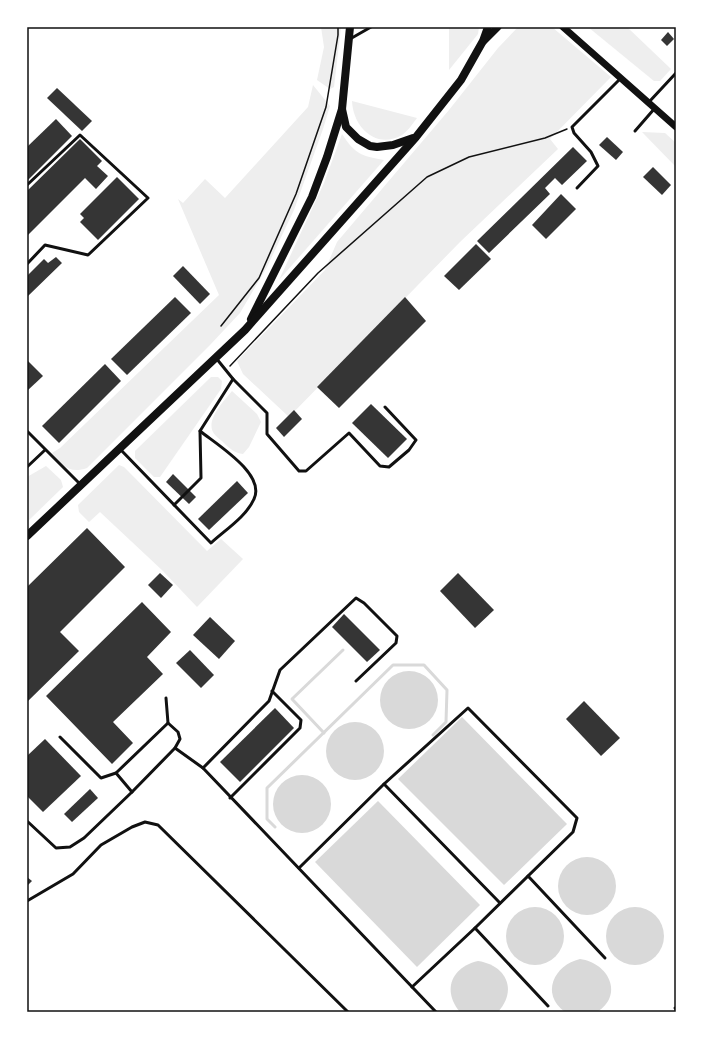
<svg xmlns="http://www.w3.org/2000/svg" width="703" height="1039" font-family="'Exo 2',sans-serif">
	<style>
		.green { fill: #eee }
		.water { fill: #d9d9d9 }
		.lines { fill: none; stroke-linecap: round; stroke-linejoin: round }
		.stream { stroke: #d9d9d9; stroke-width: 3 }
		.building { fill: #353535 }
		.path { stroke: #111; stroke-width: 1.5 }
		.service { stroke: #111; stroke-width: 3 }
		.tertiary { stroke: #111; stroke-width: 7 }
		.secondary { stroke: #111; stroke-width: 8 }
		.neatline { fill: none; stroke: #111; stroke-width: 1.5 }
	</style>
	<rect width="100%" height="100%" fill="#fff"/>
	<!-- green -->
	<g class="green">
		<path d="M321,27H341L334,87L330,89L317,80L324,47Z"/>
		<path d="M449,27H479L478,34L449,70Z"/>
		<path d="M518,27H552L611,77L550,139L558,149L460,242L289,417L243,374L237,361L325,270L337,242L449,110L498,48Z"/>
		<path d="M588,27H627L671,69L660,81H654Z"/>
		<path d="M313,85L330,106L323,129L294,210L267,267L240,313L210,345L87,468C70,474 62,466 52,453L60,448L219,295L178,199L183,203L205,179L225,198L308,107Z"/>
		<path d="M352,101L417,118C413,123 408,131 402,135C376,150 353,127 352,101Z"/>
		<path d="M642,132L665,133L676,143V167Z"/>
		<path d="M342,134C355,154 361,156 384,160L279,280L324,183Z"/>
		<path d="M211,377H218L222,381L221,389L160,477H154L135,458V451Z"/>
		<path d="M232,391L257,414L261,422L249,447L243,454C235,453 230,449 224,443C221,440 215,436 213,432C206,419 225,400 232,391Z"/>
		<path d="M119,465L124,467L207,551L221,539L243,559L197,607L163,571L100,512L89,522L79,512L78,505Z"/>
		<path d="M46,466L61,480L63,487L27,522V477Z"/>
	</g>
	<!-- water -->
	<g class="water">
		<circle cx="409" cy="700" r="29"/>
		<path d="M462,717L567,824L504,885L398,779Z"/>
		<circle cx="355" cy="751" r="29"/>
		<circle cx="302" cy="804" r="29"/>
		<path d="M378,801L480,905L417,967L315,862Z"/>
		<circle cx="587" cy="886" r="29"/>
		<circle cx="535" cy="936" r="29"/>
		<circle cx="635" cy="936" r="29"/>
		<path d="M580,959C609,963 624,995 597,1012H565C540,994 554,965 580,959Z"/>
		<path d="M478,961C506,965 518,990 498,1012H460C442,991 451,967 478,961Z"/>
	</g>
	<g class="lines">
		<!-- stream -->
		<g class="stream">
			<path d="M324,733L292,699L343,650"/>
			<path d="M275,827L267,819V788L393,665H424L447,690L446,722L433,735"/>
		</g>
	</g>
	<!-- building -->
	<g class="building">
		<path d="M668,32L674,39L667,46L661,40Z"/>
		<path d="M57,88L92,121L82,131L47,98Z"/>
		<path d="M56,119L72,136L27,181V147Z"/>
		<path d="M607,137L623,152L616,160L599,145Z"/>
		<path d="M80,139L102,161L97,166L108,176L96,189L85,178L27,236V191Z"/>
		<path d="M573,147L587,161L562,185L555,178L545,188L550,194L489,253L477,241Z"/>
		<path d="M653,167L671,185L662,195L643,177Z"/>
		<path d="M117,177L139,199L98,240L80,222L84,218L80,214Z"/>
		<path d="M561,194L576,209L546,239L532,225Z"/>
		<path d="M476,244L491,259L459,290L444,276Z"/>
		<path d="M56,257L62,263L27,297V276L44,259L48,263Z"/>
		<path d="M183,266L210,294L200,304L173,276Z"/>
		<path d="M175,297L191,313L127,375L111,359Z"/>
		<path d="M405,297L426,321L339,408L317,387Z"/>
		<path d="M27,360L43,376L27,391Z"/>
		<path d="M105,364L121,381L59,443L42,426Z"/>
		<path d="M371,404L407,439L388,458L352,423Z"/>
		<path d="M294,410L302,419L284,437L276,428Z"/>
		<path d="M173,474L196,497L189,504L166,482Z"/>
		<path d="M237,481L248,493L209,530L198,519Z"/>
		<path d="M87,528L125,567L60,632L79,651L27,702V587Z"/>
		<path d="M160,573L173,585L161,598L148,585Z"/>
		<path d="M458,573L494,610L475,628L440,591Z"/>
		<path d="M142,602L171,632L147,657L163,674L113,722L133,743L112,764L46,696Z"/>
		<path d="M344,614L380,650L367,662L332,627Z"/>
		<path d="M210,617L235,641L219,659L193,635Z"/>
		<path d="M190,650L214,675L201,688L176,663Z"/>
		<path d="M584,701L620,738L601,756L566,719Z"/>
		<path d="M275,708L294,728L240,782L220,762Z"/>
		<path d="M45,739L81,776L43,812L27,796V756Z"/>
		<path d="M90,789L98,798L72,822L64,814Z"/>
		<path d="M27,877L32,881L27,886Z"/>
	</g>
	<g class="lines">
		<!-- path -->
		<g class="path">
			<path d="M221,326L259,278L296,194L326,107L338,35V27"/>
			<path d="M230,366L318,273L427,177L469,157L545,138L567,129"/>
		</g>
		<!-- service -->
		<g class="service">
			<path d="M350,39L371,27"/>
			<path d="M649,102L676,73"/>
			<path d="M635,131L655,108"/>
			<path d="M27,185L80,135L148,198L88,255L45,245L27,264"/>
			<path d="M577,188L598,166L591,152L574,133L572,127L620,79"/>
			<path d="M216,358L233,379L267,413V434L299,471H306L349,433L380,466L389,467L409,450L416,440L385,407"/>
			<path d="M27,431L81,485"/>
			<path d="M120,449L211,543C225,530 246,517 254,499C266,474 216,444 200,431L233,379"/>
			<path d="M27,467L45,450"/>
			<path d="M174,505L201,478L200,431"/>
			<path d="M166,698L168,723"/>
			<path d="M175,748L203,768L436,1012"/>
			<path d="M203,768L269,701L280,670L356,598L364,603L397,636L396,643L356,681"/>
			<path d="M116,773L132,792"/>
			<path d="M384,784L500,903"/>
			<path d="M230,798L300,728L301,720L272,691"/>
			<path d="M27,821L56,848L70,847L84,838L132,792L175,748L180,739L178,732L168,723L116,773L101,778L60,737"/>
			<path d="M299,868L384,784L468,708L577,818L573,832L475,928"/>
			<path d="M528,876L605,958"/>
			<path d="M27,901L73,874L101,845L132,827L145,822L158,825L348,1012"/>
			<path d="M412,987L475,928L548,1006"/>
			<path d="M675,1008L676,1009"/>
		</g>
		<!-- tertiary -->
		<g class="tertiary">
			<path d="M563,27L676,127"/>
			<path d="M484,41L498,27"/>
		</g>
		<!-- secondary -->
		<g class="secondary">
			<path d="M350,27L342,109L346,127L358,139L370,146L377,147L393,145L413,138"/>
			<path d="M251,319L312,197L327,157L342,109"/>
			<path d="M27,536L245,330L416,137L461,80L483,41L488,27"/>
		</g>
	</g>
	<!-- border -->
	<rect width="703" height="1039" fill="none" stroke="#ffffff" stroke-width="56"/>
	<rect x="28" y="28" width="647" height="983" class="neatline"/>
</svg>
